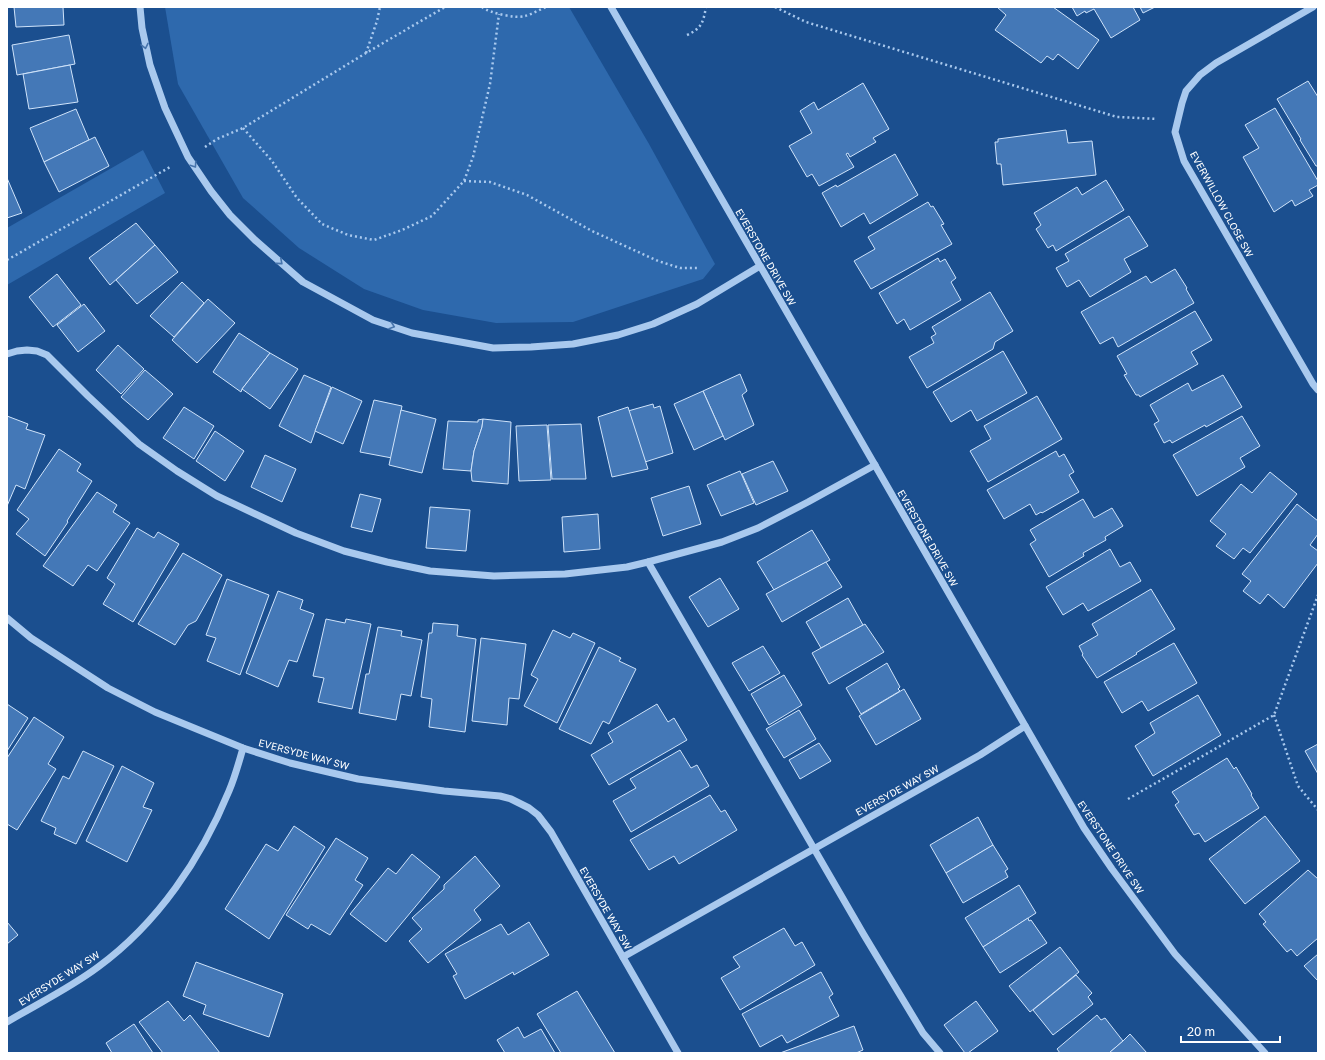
<svg xmlns="http://www.w3.org/2000/svg" width="1325" height="1060" font-family="'Golos Text',sans-serif">
	<style>
		.green { fill: #2e69ad }
		.building { fill: #4478b7; stroke: #cfe3fa }
		.lines { fill: none; stroke-linecap: round; stroke-linejoin: round }
		.path { stroke: #a9c9ee; stroke-width: 2.5; stroke-dasharray: 2 3; stroke-linecap: butt }
		.minor { stroke: #a9c9ee; stroke-width: 7 }
		.oneway { stroke: #4674ac }
		.labels { text-anchor: middle; stroke-width: 3.5; stroke-linejoin: round; paint-order: stroke }
		.street-label { font-size: 10px; fill: #fff; stroke: #1b4f8f }
	</style>
	<rect width="100%" height="100%" fill="#1b4f8f"/>
	<!-- green -->
	<g class="green">
		<path d="M165,7H569L649,144L715,264L703,279L573,322L496,323L423,310L364,289L299,248L243,198L178,84Z"/>
		<path d="M143,150L165,193L7,285V228Z"/>
	</g>
	<!-- building -->
	<g class="building">
		<path d="M14,7H63L64,25L16,27Z"/>
		<path d="M997,7H1053L1099,40L1078,69L1058,54L1053,60L1047,56L1041,63L995,30L1006,15Z"/>
		<path d="M1072,7H1133L1140,20L1111,38L1094,9L1086,13L1085,11L1077,16Z"/>
		<path d="M1140,7H1155L1143,13Z"/>
		<path d="M69,35L75,64L17,75L12,45Z"/>
		<path d="M70,65L78,102L29,109L23,74Z"/>
		<path d="M1308,81L1318,97V166H1316L1300,140L1301,139L1277,99Z"/>
		<path d="M863,83L889,129L873,138L876,142L850,157L848,153L846,154L854,167L819,186L812,174L807,177L789,146L812,133L800,111L814,102L818,110Z"/>
		<path d="M1275,108L1318,181V185L1309,190L1313,196L1295,206L1292,200L1274,212L1243,157L1259,148L1245,125Z"/>
		<path d="M76,109L89,140L44,162L30,128Z"/>
		<path d="M1066,130L1068,143L1092,141L1096,175L1003,185L1001,164H997L995,142H998V139Z"/>
		<path d="M95,137L109,166L59,192L44,162Z"/>
		<path d="M895,154L918,195L870,224L864,213L841,227L822,193L836,185L837,187Z"/>
		<path d="M7,178L22,213L7,218Z"/>
		<path d="M1106,180L1124,210L1056,251L1053,245L1048,248L1036,229L1041,225L1034,213L1077,187L1082,195Z"/>
		<path d="M928,202L931,207L933,206L944,224L941,225L952,244L871,289L854,261L875,249L868,237Z"/>
		<path d="M1129,216L1148,246L1124,259L1131,272L1090,297L1079,280L1067,287L1056,268L1069,261L1065,254Z"/>
		<path d="M136,223L155,245L110,285L89,258Z"/>
		<path d="M155,245L178,272L137,304L116,280Z"/>
		<path d="M938,258L940,262L945,259L956,278L951,282L961,300L910,330L904,319L897,324L879,293Z"/>
		<path d="M1175,269L1187,288L1186,289L1194,303L1118,347L1113,337L1100,344L1081,312L1146,276L1151,283Z"/>
		<path d="M57,274L81,305L53,327L29,297Z"/>
		<path d="M182,282L204,303L174,337L150,316Z"/>
		<path d="M990,292L1013,331L995,342L993,349L927,388L909,357L934,343L931,337L936,334L932,327Z"/>
		<path d="M208,299L235,323L197,363L172,340Z"/>
		<path d="M84,304L105,331L78,352L57,325Z"/>
		<path d="M1195,311L1212,340L1191,352L1198,364L1140,397L1139,395H1136L1124,375L1127,374L1117,356Z"/>
		<path d="M239,333L270,353L242,389L241,392L213,372Z"/>
		<path d="M118,345L144,369L121,394L96,370Z"/>
		<path d="M1003,351L1027,393L977,421L971,410L951,422L933,392Z"/>
		<path d="M270,353L298,369L270,409L242,389Z"/>
		<path d="M145,370L173,394L148,420L121,397Z"/>
		<path d="M740,374L747,391L742,395L754,425L725,440L703,391Z"/>
		<path d="M304,375L331,387L311,443L279,426Z"/>
		<path d="M1223,375L1242,407L1206,427L1205,425L1172,443L1170,440L1164,443L1154,424L1159,421L1150,405L1188,383L1192,391Z"/>
		<path d="M332,387L362,401L343,444L315,431Z"/>
		<path d="M703,391L723,436L694,450L674,404Z"/>
		<path d="M1037,396L1062,439L988,482L970,451L991,439L984,426Z"/>
		<path d="M374,400L402,406L392,458L360,452Z"/>
		<path d="M653,404L654,408L660,406L673,453L645,462L628,411Z"/>
		<path d="M184,407L214,426L194,459L163,438Z"/>
		<path d="M628,407L648,469L612,477L598,417Z"/>
		<path d="M401,410L436,419L422,473L389,465Z"/>
		<path d="M7,416L28,424L26,429L45,435L25,489L16,485L7,506Z"/>
		<path d="M1242,416L1260,446L1240,458L1245,467L1197,496L1173,455Z"/>
		<path d="M483,419L482,427L474,451L471,471L443,469L448,421L478,422V420Z"/>
		<path d="M483,419L511,422L508,484L472,481L471,471L474,451L482,427Z"/>
		<path d="M581,424L586,479H552L548,425Z"/>
		<path d="M547,425L551,480L519,481L516,426Z"/>
		<path d="M215,431L244,451L225,481L196,461Z"/>
		<path d="M59,449L81,464L77,471L92,481L67,521L68,522L45,556L16,534L29,519L17,510Z"/>
		<path d="M1056,451L1059,457L1064,454L1074,472L1069,475L1079,492L1042,513L1041,512L1036,515L1030,504L1004,519L987,490Z"/>
		<path d="M265,455L296,469L282,502L251,487Z"/>
		<path d="M773,461L788,491L756,505L742,474Z"/>
		<path d="M740,471L754,503L721,516L707,485Z"/>
		<path d="M1270,472L1297,494L1250,553L1243,548L1234,559L1216,546L1226,534L1210,521L1241,484L1252,493Z"/>
		<path d="M689,486L701,524L663,536L651,498Z"/>
		<path d="M97,492L117,505L113,512L130,523L97,571L88,565L73,586L43,566Z"/>
		<path d="M360,494L381,499L372,532L351,527Z"/>
		<path d="M1083,499L1094,518L1112,508L1123,526L1105,537L1106,540L1083,553L1084,556L1049,577L1030,544L1036,540L1030,530Z"/>
		<path d="M1297,504L1318,521V534L1310,545L1318,551V563L1284,608L1268,594L1260,604L1243,591L1251,581L1242,574Z"/>
		<path d="M430,507L470,510L466,551L426,548Z"/>
		<path d="M598,514L600,549L564,552L562,517Z"/>
		<path d="M137,528L154,538L158,532L179,544L133,622L103,604L115,584L107,578Z"/>
		<path d="M812,530L830,560L774,590L757,562Z"/>
		<path d="M1110,549L1120,567L1130,562L1141,581L1088,611L1083,603L1063,615L1046,587Z"/>
		<path d="M183,553L222,575L196,621L188,625L175,645L138,624Z"/>
		<path d="M826,562L842,587L782,622L766,594Z"/>
		<path d="M720,578L739,609L708,627L689,597Z"/>
		<path d="M227,579L269,595L240,675L207,661L216,638L206,635Z"/>
		<path d="M1151,589L1175,629L1136,653L1137,654L1097,678L1082,655L1083,654L1079,646L1098,635L1092,624Z"/>
		<path d="M278,591L303,600L300,609L314,614L297,662L289,660L278,687L246,673Z"/>
		<path d="M848,598L863,625L821,648L806,622Z"/>
		<path d="M326,619L345,623L346,619L371,624L352,709L318,702L324,678L313,676Z"/>
		<path d="M433,623L458,625L457,636L476,639L465,732L429,727L432,699L421,697L429,633H432Z"/>
		<path d="M865,624L884,652L829,684L812,653Z"/>
		<path d="M378,627L402,631L401,636L422,640L411,696L401,694L396,720L359,713L366,674H369Z"/>
		<path d="M553,630L570,638L573,633L595,643L557,723L524,706L538,679L531,675Z"/>
		<path d="M481,638L526,644L519,699L509,698L507,725L472,721Z"/>
		<path d="M1174,643L1197,683L1148,711L1142,701L1122,713L1104,682Z"/>
		<path d="M763,646L780,673L749,691L732,663Z"/>
		<path d="M599,647L621,658L619,661L636,669L609,724L603,721L591,744L559,729Z"/>
		<path d="M887,663L900,687L898,689L900,691L861,714L846,688Z"/>
		<path d="M784,675L802,705L769,725L751,694Z"/>
		<path d="M904,689L921,719L876,745L859,716Z"/>
		<path d="M1198,695L1221,735L1153,776L1135,746L1155,733L1150,723Z"/>
		<path d="M7,704L28,718L7,751Z"/>
		<path d="M657,704L668,722L674,718L687,740L609,785L591,755L613,742L608,733Z"/>
		<path d="M799,710L816,739L784,758L766,729Z"/>
		<path d="M34,717L64,737L48,764L56,769L17,830L7,824V758Z"/>
		<path d="M819,743L831,761L800,779L789,760Z"/>
		<path d="M1318,744V774L1305,751Z"/>
		<path d="M680,750L691,768L697,765L709,786L631,832L613,801L636,788L630,779Z"/>
		<path d="M83,751L114,766L76,844L54,834L56,828L41,821L63,776L69,779Z"/>
		<path d="M1227,758L1234,769L1236,767L1252,794L1251,795L1259,808L1205,842L1199,833L1194,835L1175,805L1179,802L1172,792Z"/>
		<path d="M122,766L154,783L143,807L152,810L127,862L86,841Z"/>
		<path d="M710,795L721,812L725,810L737,830L679,864L674,856L649,870L630,840Z"/>
		<path d="M1265,816L1300,861L1245,904L1209,859Z"/>
		<path d="M978,817L993,845L946,873L930,845Z"/>
		<path d="M294,826L325,847L269,939L225,909L266,844L278,851Z"/>
		<path d="M336,838L368,858L355,880L363,885L330,935L311,924L308,929L286,915Z"/>
		<path d="M993,845L1008,869L1005,871L1008,877L963,903L946,873Z"/>
		<path d="M412,854L440,877L386,942L350,914L388,868L396,874Z"/>
		<path d="M475,856L500,886L474,910L481,920L428,963L409,941L422,929L412,918L444,889V885Z"/>
		<path d="M1308,870L1318,879V938L1297,956L1291,949L1287,952L1263,924L1266,922L1259,914Z"/>
		<path d="M1019,885L1036,913L983,947L965,918Z"/>
		<path d="M1028,918L1029,921L1031,920L1047,943L1000,973L983,947Z"/>
		<path d="M7,922L18,935L7,944Z"/>
		<path d="M529,922L549,955L514,975L513,972L465,999L453,976L457,974L445,954L501,924L508,935Z"/>
		<path d="M784,928L795,946L802,942L815,965L740,1010L721,978L740,967L733,957Z"/>
		<path d="M1060,947L1079,972L1030,1012L1009,986Z"/>
		<path d="M1318,954V981L1304,966Z"/>
		<path d="M196,962L283,994L269,1037L203,1014L206,1005L183,996Z"/>
		<path d="M821,972L833,994L829,997L839,1016L787,1043L782,1035L760,1047L742,1014Z"/>
		<path d="M1076,975L1092,993L1088,997L1093,1004L1053,1035L1033,1010Z"/>
		<path d="M577,991L615,1053H561L537,1014Z"/>
		<path d="M168,1001L184,1021L190,1015L220,1053H163L139,1022Z"/>
		<path d="M976,1001L998,1031L968,1053H965L944,1025Z"/>
		<path d="M1097,1015L1101,1020L1105,1018L1123,1041L1109,1053H1060L1057,1049Z"/>
		<path d="M134,1024L153,1053H112L106,1043Z"/>
		<path d="M854,1026L863,1050L856,1053H780Z"/>
		<path d="M518,1027L524,1038L541,1029L555,1053H505L497,1040Z"/>
		<path d="M1130,1034L1147,1053H1109L1123,1041Z"/>
	</g>
	<g class="lines">
		<!-- path -->
		<g class="path">
			<path d="M482,7C489,13 517,19 525,16C532,14 539,10 546,7"/>
			<path d="M775,7L806,22L1117,117L1157,119"/>
			<path d="M687,35C702,28 703,23 706,7"/>
			<path d="M366,53L377,21L380,7"/>
			<path d="M243,128L272,161L297,198L322,224L348,235L374,240L402,230L432,216L464,181L473,157L490,84L499,14"/>
			<path d="M205,147L217,139L243,128L366,53L445,7"/>
			<path d="M464,181L490,182L527,195L592,231L658,261L680,268H699"/>
			<path d="M7,260L170,167"/>
			<path d="M1274,715L1298,786L1318,810"/>
			<path d="M1128,799L1274,715L1318,595"/>
		</g>
		<!-- minor -->
		<g class="minor">
			<path d="M140,7L142,28L150,65L165,108L188,157L211,191L230,215L255,240L303,282L373,320L412,333L493,348L531,347L573,344L618,335L653,324L697,304L760,266"/>
			<path d="M611,7L1084,828L1112,869L1175,954L1265,1053"/>
			<path d="M1313,7L1216,63L1200,75L1186,91L1182,103L1175,132L1184,161L1313,384L1318,390"/>
			<path d="M7,354L17,351L27,350L37,351L47,355L88,396L139,444L177,471L217,496L296,533L344,551L387,562L430,571L494,576L565,574L627,567L648,562L722,542L758,528L808,502L875,465"/>
			<path d="M648,562L864,935L923,1033L940,1053"/>
			<path d="M7,618L31,638L108,688L155,712L243,748L290,763L358,779L444,791L500,796L511,799L529,808L538,815L551,832L678,1053"/>
			<path d="M623,957L980,755L1025,726"/>
			<path d="M7,1022C37,1004 70,988 98,967C158,923 201,859 229,791C235,777 239,762 243,748"/>
		</g>
	</g>
	<!-- one-way arrows -->
	<defs><path id="oneway-chevron" d="M-2-3.5L2.5 0L-2 3.5" fill="none" stroke-width="1.6" stroke-linecap="round" stroke-linejoin="round"/></defs>
	<g class="oneway">
		<use href="#oneway-chevron" transform="translate(145 46) rotate(78)"/>
		<use href="#oneway-chevron" transform="translate(194 165) rotate(56)"/>
		<use href="#oneway-chevron" transform="translate(280 262) rotate(41)"/>
		<use href="#oneway-chevron" transform="translate(392 326) rotate(19)"/>
	</g>
	<g class="labels">
		<!-- street labels -->
		<g class="street-label">
			<text transform="translate(1222 204) rotate(61)" y="4">EVERWILLOW CLOSE SW</text>
			<text transform="translate(766 257) rotate(60)" y="4">EVERSTONE DRIVE SW</text>
			<text transform="translate(928 538) rotate(60)" y="4">EVERSTONE DRIVE SW</text>
			<text transform="translate(304 754) rotate(15)" y="4">EVERSYDE WAY SW</text>
			<text transform="translate(897 790) rotate(-29)" y="4">EVERSYDE WAY SW</text>
			<text transform="translate(1111 847) rotate(56)" y="4">EVERSTONE DRIVE SW</text>
			<text transform="translate(606 908) rotate(60)" y="4">EVERSYDE WAY SW</text>
			<text transform="translate(59 978) rotate(-32)" y="4">EVERSYDE WAY SW</text>
		</g>
	</g>
	<!-- border -->
	<rect width="1325" height="1060" fill="none" stroke="#ffffff" stroke-width="16"/>
	<!-- scale -->
	<path d="M1181 1036v6h99v-6" fill="none" stroke="#ffffff" stroke-width="2"/>
	<text x="1187" y="1036" font-size="12" fill="#ffffff" stroke="#1b4f8f" stroke-width="3" paint-order="stroke">20 m</text>
</svg>
